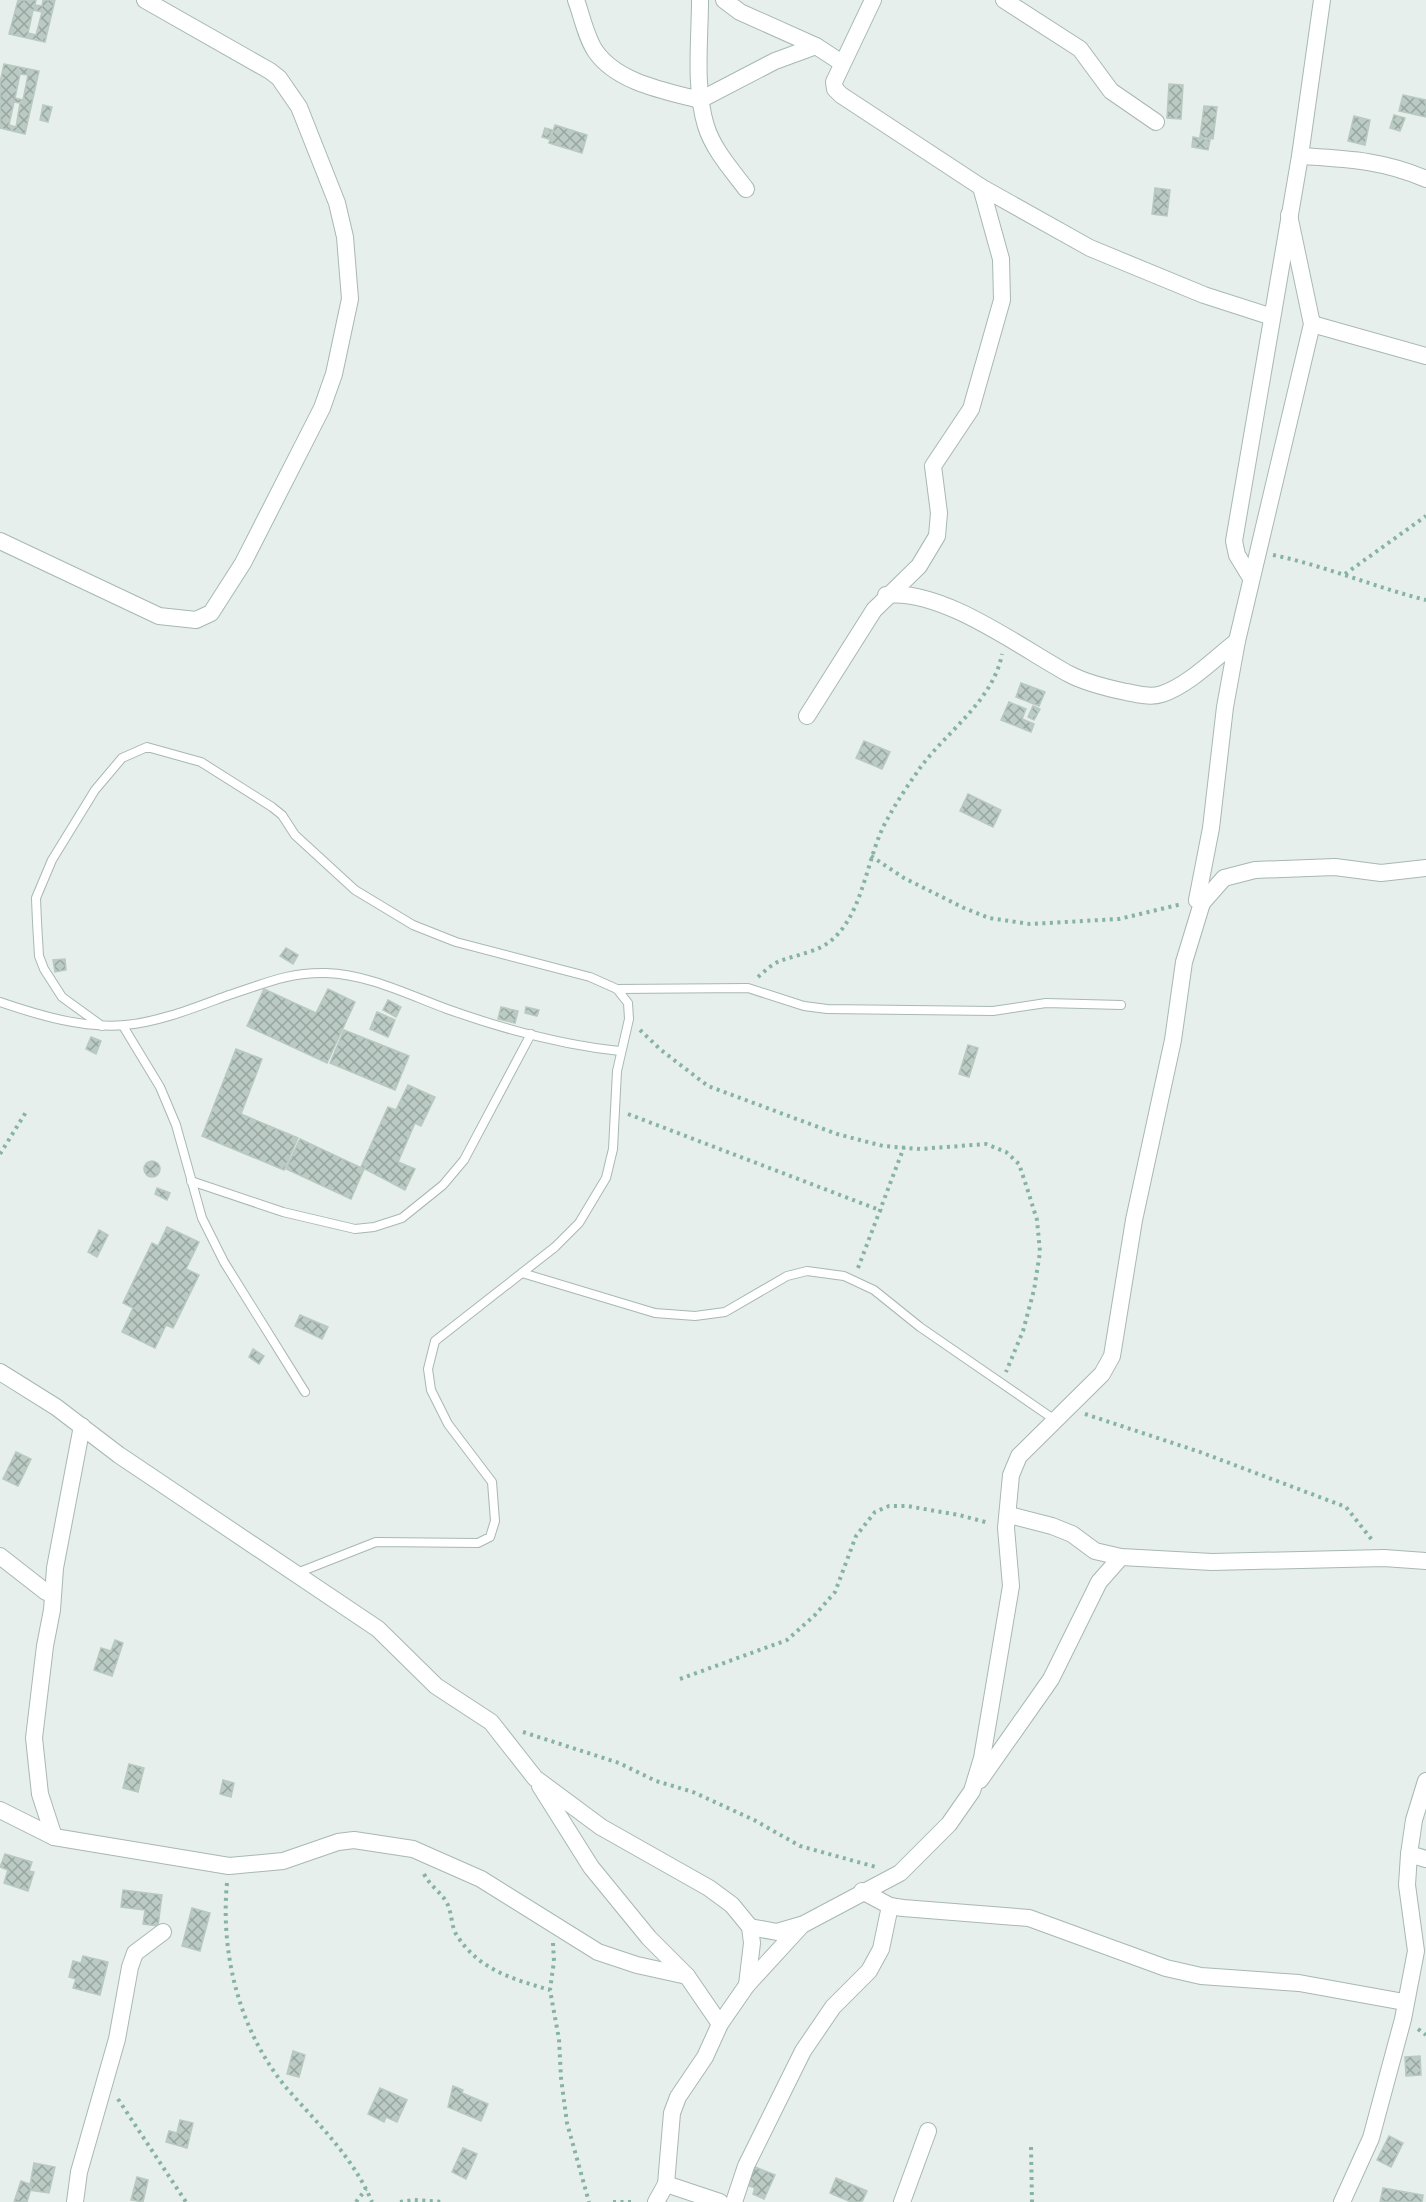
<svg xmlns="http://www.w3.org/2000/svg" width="1426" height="2202" font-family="'Varela Round',sans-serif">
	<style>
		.building { fill: url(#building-cross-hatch); stroke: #b8c9c2; stroke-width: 1.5; fill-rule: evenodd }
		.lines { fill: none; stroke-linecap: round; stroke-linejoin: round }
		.service-casing { stroke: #a8b8b2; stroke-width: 10 }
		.minor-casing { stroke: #a8b8b2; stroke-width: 18 }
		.path { stroke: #86b3a5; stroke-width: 4; stroke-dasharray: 3 4.5; stroke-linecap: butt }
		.service { stroke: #fff; stroke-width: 8 }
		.minor { stroke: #fff; stroke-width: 16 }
	</style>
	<defs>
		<pattern id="building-cross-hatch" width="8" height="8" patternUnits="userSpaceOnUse" patternTransform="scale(1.5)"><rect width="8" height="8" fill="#bbcac4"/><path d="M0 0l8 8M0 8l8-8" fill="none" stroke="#98a6a0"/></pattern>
	</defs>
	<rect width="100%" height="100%" fill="#e6efeb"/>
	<!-- building -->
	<g class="building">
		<path d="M18,0H36L35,5L42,6L43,0H55L45,42L9,34ZM33,10L42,12L36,35L28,33Z"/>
		<path d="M4,64L39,71L25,134L0,128V83ZM20,74L28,75L23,100L15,98ZM14,102L20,103L16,127L9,125Z"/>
		<path d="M1169,84L1183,85L1181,119L1167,118Z"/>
		<path d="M1403,95L1426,100V117L1399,111Z"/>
		<path d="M43,105L52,107L48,122L40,120Z"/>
		<path d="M1204,106L1217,107L1213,139L1200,137Z"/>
		<path d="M1394,115L1405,118L1400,131L1390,128Z"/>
		<path d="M1354,116L1370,120L1365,145L1348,141Z"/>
		<path d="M555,125L587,135L582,153L549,143Z"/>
		<path d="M545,128L552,130L549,139L542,137Z"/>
		<path d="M1193,137L1210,140L1208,150L1192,147Z"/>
		<path d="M1155,188L1170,190L1167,216L1152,214Z"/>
		<path d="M1021,683L1045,692L1039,706L1016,697Z"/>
		<path d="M1009,702L1026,709L1022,719L1034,724L1031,732L1001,720Z"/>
		<path d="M1033,706L1040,709L1034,720L1028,717Z"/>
		<path d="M864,741L890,752L882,769L856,758Z"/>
		<path d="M968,794L1001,810L993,827L960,811Z"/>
		<path d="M286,948L298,955L293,964L280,956Z"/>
		<path d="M65,959L66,970L55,972L53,960Z"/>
		<path d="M264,989L316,1013L328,989L355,1002L327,1063L247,1026Z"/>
		<path d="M388,1000L401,1007L396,1017L383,1010Z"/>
		<path d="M501,1007L518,1011L515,1023L498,1019Z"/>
		<path d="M526,1007L539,1010L537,1016L525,1013Z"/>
		<path d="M377,1012L395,1020L388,1037L370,1029Z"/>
		<path d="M344,1030L409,1056L395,1090L330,1063Z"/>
		<path d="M91,1037L101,1041L96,1054L86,1049Z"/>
		<path d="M968,1045L978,1048L969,1077L959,1074Z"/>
		<path d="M236,1049L262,1059L241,1114L298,1138L284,1170L202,1136Z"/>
		<path d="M408,1085L435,1097L421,1126L415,1123L398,1162L415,1169L405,1190L361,1167L388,1107L396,1110Z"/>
		<path d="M300,1139L364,1169L351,1199L286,1169Z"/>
		<circle cx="152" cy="1169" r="8"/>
		<path d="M157,1188L170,1193L167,1200L155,1194Z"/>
		<path d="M167,1227L199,1242L186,1269L199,1275L173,1328L166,1325L155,1348L122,1332L133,1308L123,1303L152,1243L158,1246Z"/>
		<path d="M99,1230L108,1235L97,1257L88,1252Z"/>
		<path d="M300,1315L328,1327L322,1339L295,1326Z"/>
		<path d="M253,1349L264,1356L259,1364L249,1357Z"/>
		<path d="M16,1452L31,1459L18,1486L3,1479Z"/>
		<path d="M115,1640L123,1643L112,1676L94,1670L101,1648L111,1651Z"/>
		<path d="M129,1764L144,1768L138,1792L123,1788Z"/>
		<path d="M223,1780L234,1783L231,1797L220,1794Z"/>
		<path d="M5,1854L32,1862L29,1871L34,1872L28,1891L4,1883L8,1870L0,1867Z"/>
		<path d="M123,1890L162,1895L158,1926L143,1924L145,1910L121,1907Z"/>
		<path d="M192,1908L210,1913L200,1951L182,1946Z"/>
		<path d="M83,1956L108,1962L100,1995L73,1988L76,1979L69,1977L73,1961L81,1963Z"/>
		<path d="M293,2051L305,2055L299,2077L287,2074Z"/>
		<path d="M1420,2056L1421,2075L1406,2076L1405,2057Z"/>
		<path d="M453,2086L463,2090L462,2093L488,2104L481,2121L448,2107Z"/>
		<path d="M380,2088L407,2100L397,2122L386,2117L384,2122L368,2114Z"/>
		<path d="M180,2120L193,2123L187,2148L166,2142L169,2131L177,2133Z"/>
		<path d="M1389,2136L1403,2143L1391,2167L1377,2160Z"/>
		<path d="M463,2148L477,2154L466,2179L452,2172Z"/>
		<path d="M34,2163L55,2167L49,2193L29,2190Z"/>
		<path d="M755,2167L775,2175L764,2199L753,2194L755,2188L747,2185Z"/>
		<path d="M137,2177L148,2180L143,2202L131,2200Z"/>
		<path d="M836,2178L867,2191L862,2202H851L830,2193Z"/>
		<path d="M21,2181L32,2185L27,2202H14Z"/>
		<path d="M1383,2188L1423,2195L1422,2202H1380Z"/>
	</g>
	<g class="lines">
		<defs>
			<g id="service">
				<path d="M617,989L748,988L804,1006L827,1009L993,1011L1046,1003L1121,1005"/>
				<path d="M0,1002C38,1015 84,1029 125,1025C160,1022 196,1007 229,995C264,984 288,972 326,973C367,974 409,995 447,1009C503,1029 561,1045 620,1051"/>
				<path d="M102,1026L62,997L44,969L39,956L37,922L36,898L52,860L95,790L122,758L147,747L201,762L272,807L282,815L295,835L355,890L413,925L456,942L590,977L617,989L628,1003L629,1019L617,1071L613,1149L606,1178L579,1223L555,1247L435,1341L428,1369L431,1390L448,1424L492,1482L495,1521L490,1537L478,1543L376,1542L297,1573"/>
				<path d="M123,1026L160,1087L176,1125L202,1218L224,1262L305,1392"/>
				<path d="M191,1181L283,1212L355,1229L374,1227L402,1218L443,1185L464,1160L531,1034"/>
				<path d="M522,1273L655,1313L695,1316L725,1312L787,1276L807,1271L844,1276L874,1290L920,1327L1055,1420"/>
			</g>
			<g id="minor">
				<path d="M576,0C582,16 586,38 596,52C618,83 666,91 700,100L775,61L816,46"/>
				<path d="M700,0C700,40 694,87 706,126C713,149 731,169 746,189"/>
				<path d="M724,0L740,12L816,46L842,63"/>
				<path d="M873,0L834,82L835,89L841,95L981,187L1090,248L1204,295L1272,317"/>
				<path d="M1004,0L1080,49L1111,91L1156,122"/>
				<path d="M1300,156C1347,159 1382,160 1426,179"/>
				<path d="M1312,324L1426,356"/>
				<path d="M0,541L159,616L196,620L211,613L243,563L322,408L334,374L350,299L345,237L337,203L299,107L279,78L270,71L145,0"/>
				<path d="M1251,578L1237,555L1234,541L1300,156L1322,0"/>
				<path d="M886,595C942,588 1021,648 1069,674C1086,683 1107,688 1126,692C1138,694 1150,698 1162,694C1189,685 1215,658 1237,641"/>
				<path d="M807,716L874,610L919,566L937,536L939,513L933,466L971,409L1002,300L1001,259L981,187"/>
				<path d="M1202,903L1224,878L1255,870L1335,867L1381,873L1426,868"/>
				<path d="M0,1372L56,1407L119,1455L378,1629L436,1686L491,1722L535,1778L601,1827L709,1888L732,1905L750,1927L752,1943L747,1985"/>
				<path d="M1009,1515L1052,1526L1072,1534L1095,1551L1121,1557L1212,1562L1384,1558L1426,1561"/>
				<path d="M0,1556L46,1592"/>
				<path d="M980,1780L1051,1679L1099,1582L1121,1557"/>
				<path d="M540,1786L591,1867L649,1938L687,1976L720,2024"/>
				<path d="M0,1810L54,1837L229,1866L283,1861L338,1842L354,1840L413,1849L481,1879L598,1952L637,1965L687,1976"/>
				<path d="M54,1837L40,1794L34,1738L45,1646L52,1610L55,1568L82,1426"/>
				<path d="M1409,1854L1426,1859"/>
				<path d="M862,1891L890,1906L903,1908L1029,1918L1166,1968L1201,1976L1299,1983L1404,2002"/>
				<path d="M750,1927L777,1932L801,1925"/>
				<path d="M666,2184L720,2202"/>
				<path d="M75,2202L79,2172L117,2039L130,1967L135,1953L163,1932"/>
				<path d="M656,2202L666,2184L672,2113L678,2097L705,2057L720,2024L747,1985L802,1925L900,1873L949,1824L972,1791L982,1758L1011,1586L1006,1528L1011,1475L1019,1456L1102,1374L1112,1356L1134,1220L1173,1040L1184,962L1202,903L1197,900L1211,828L1225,707L1237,641L1312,324L1289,215"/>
				<path d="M734,2202L746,2166L803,2051L833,2007L869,1971L881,1949L890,1906"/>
				<path d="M902,2202L928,2131"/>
				<path d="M1342,2202L1371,2138L1403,2019L1416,1951L1407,1885L1409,1854L1414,1820L1426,1781"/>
			</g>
		</defs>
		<!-- service casing -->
		<use href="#service" class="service-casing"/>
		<!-- minor casing -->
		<use href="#minor" class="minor-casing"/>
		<!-- path -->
		<g class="path">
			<path d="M1273,555C1326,566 1374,587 1426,600"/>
			<path d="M1345,574L1426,516"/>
			<path d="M871,856L904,878L964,908L989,918L1030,924L1119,919L1182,904"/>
			<path d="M758,977C765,971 772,964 780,961C798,954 820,952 834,938C865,909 867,853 888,818C897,801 909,784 920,768C947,731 993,701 1002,654"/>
			<path d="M640,1030L661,1050L708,1086L837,1134L883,1146L920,1149L986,1144L1006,1152L1019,1164L1027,1188L1037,1220L1040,1252L1034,1290L1023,1331L1006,1372"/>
			<path d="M628,1114L882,1211"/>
			<path d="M0,1154L26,1112"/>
			<path d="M858,1268L904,1147"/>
			<path d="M1085,1414L1200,1452L1346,1507L1372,1540"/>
			<path d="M680,1679L787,1640L815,1615L835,1592L856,1536L875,1512L889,1506H907L959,1515L989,1523"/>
			<path d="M523,1732L619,1763L656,1781L693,1792L754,1820L800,1846L876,1867"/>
			<path d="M424,1874C430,1886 441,1892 447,1903C452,1913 451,1925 456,1934C478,1970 513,1979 550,1990"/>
			<path d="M227,1883C220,1957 241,2036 290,2092C321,2127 354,2159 372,2202"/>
			<path d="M553,1943L554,1961L550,1990L559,2039L561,2078L567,2123L589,2202"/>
			<path d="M1418,2029L1426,2035"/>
			<path d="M118,2099L186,2202"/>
			<path d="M1031,2147L1032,2202"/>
			<path d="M356,2202L366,2189"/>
			<path d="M400,2202L413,2200L444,2202"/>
			<path d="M613,2202H632"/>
		</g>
		<!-- service -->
		<use href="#service" class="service"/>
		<!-- minor -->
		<use href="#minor" class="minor"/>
	</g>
</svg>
